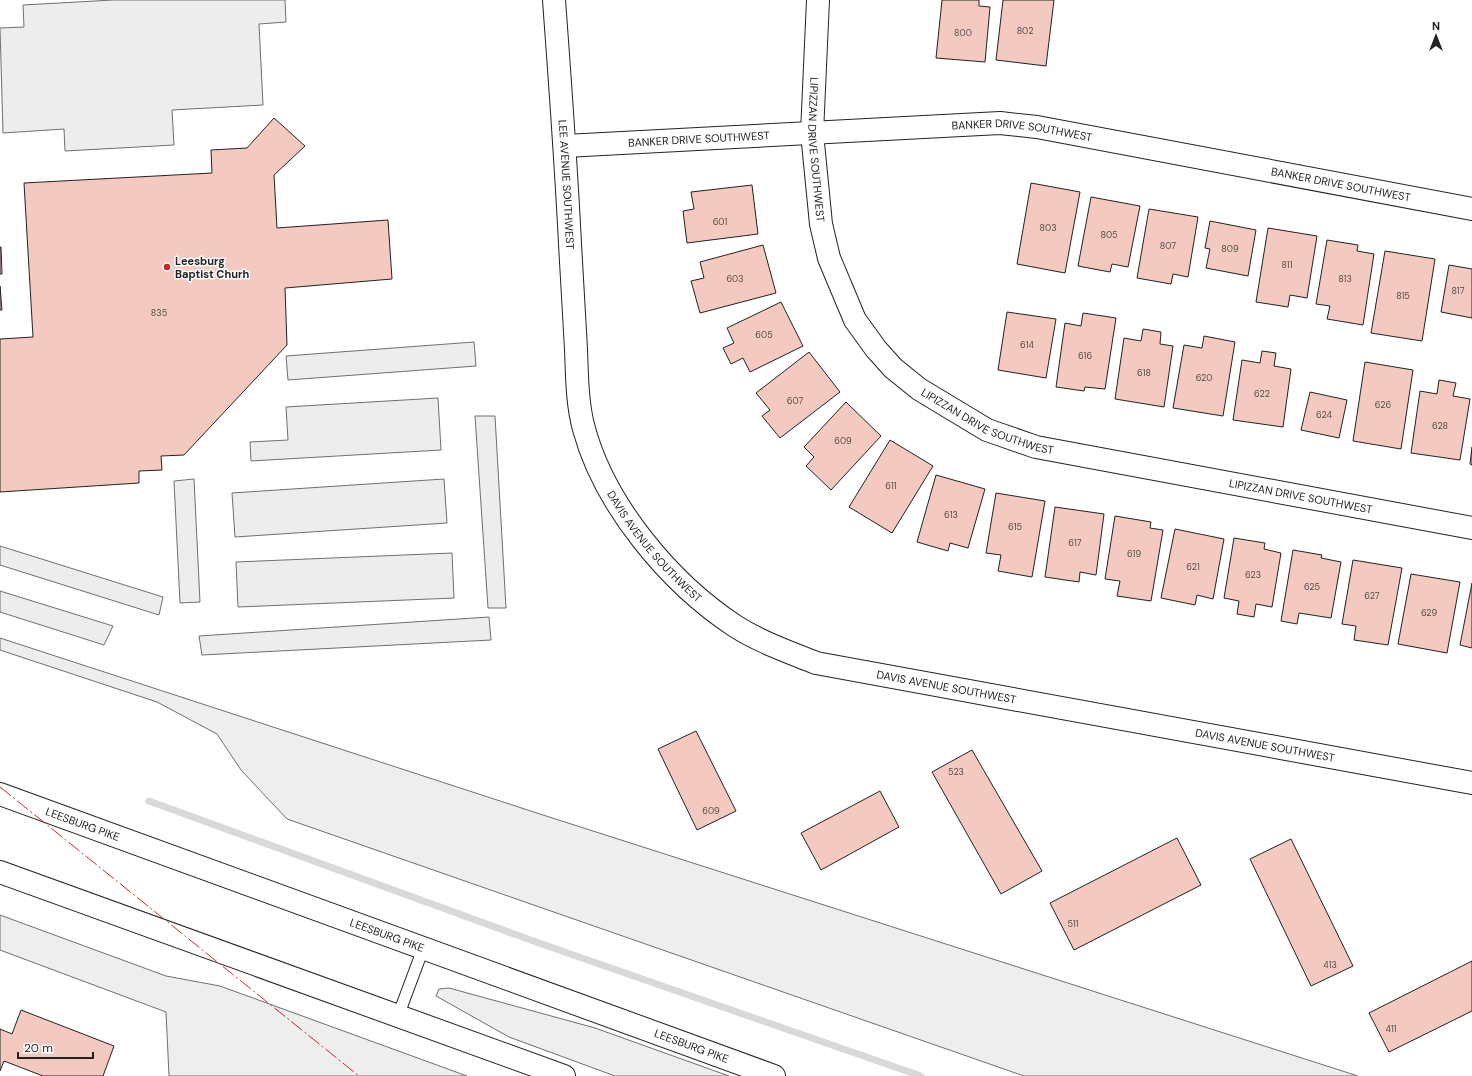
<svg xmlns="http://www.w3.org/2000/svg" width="1472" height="1076" font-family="'DM Sans',sans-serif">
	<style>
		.green { fill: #eee; stroke: #6f6f6f }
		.parking { fill: #ededed; stroke: #6f6f6f }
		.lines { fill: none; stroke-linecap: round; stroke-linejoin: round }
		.stream { stroke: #d9d9d9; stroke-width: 7 }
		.building { fill: #f3c9c0; stroke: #222 }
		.service-casing { stroke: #222; stroke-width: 13 }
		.minor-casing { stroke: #222; stroke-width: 24 }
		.tertiary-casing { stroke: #222; stroke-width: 24 }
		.motorway-casing { stroke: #222; stroke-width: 24 }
		.service { stroke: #fff; stroke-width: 11 }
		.minor { stroke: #fff; stroke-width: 22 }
		.tertiary { stroke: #fff; stroke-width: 22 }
		.motorway { stroke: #fff; stroke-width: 22 }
		.power { stroke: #c62828; stroke-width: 1; stroke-dasharray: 14 3 2 3; stroke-linecap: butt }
		.poi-dot { fill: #c62828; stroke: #fff; stroke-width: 1.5 }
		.labels { text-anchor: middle; stroke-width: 3; stroke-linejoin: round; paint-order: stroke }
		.number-label { font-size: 9px; fill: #564c4a }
		.street-label { font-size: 11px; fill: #222; stroke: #fff }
		.poi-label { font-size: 11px; font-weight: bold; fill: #222; stroke: #fff; text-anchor: start }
	</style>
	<rect width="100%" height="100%" fill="#fff"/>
	<!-- green -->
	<g class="green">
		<path d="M0,638L543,815L1358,1076H1024L287,819L241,770L217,734L157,702L0,650Z"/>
		<path d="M0,915L166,976L220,986L467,1076H169L166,1012L0,950Z"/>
		<path d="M449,988L595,1028L729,1076H615L509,1037L436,996L439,989Z"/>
	</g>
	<!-- parking -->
	<g class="parking">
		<path d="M113,0H285L286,22L259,24L263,105L172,110L174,145L65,151L64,129L3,133L0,28L24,27L23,5Z"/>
		<path d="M474,342L476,366L288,380L286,356Z"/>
		<path d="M438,398L441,450L251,461L250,442L288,440L286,407Z"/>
		<path d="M475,416H495L506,608H488Z"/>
		<path d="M194,479L200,602L180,603L174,481Z"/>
		<path d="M444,479L447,523L235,537L232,493Z"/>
		<path d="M0,546L163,597L159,615L0,565Z"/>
		<path d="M452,553L454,598L238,607L236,562Z"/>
		<path d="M0,591L113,626L104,645L0,612Z"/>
		<path d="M489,617L491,640L202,655L199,636Z"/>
	</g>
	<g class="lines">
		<!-- stream -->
		<path class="stream" d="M149,801L539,943L921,1076"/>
	</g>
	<!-- building -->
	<g class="building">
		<path d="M942,0H979V6L990,7L985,62L936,58Z"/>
		<path d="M1003,0H1054L1046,66L996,60Z"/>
		<path d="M274,118L305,146L274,175L277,228L388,220L392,279L285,288L287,345L184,455L161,456L162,470L139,471V483L0,492V339L33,337L24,183L212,173L211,150L247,148Z"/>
		<path d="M1031,183L1080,192L1065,273L1017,264Z"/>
		<path d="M752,185L758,234L687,243L683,211L694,209L691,192Z"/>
		<path d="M1091,197L1140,206L1128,267L1112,264L1110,272L1078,266Z"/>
		<path d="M1149,209L1198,217L1188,277L1173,274L1171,284L1137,278Z"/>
		<path d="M1210,221L1256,230L1248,276L1206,268L1210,249L1205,248Z"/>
		<path d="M1268,228L1317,236L1307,298L1290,295L1288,307L1256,302Z"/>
		<path d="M1327,240L1358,245L1357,251L1374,254L1363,325L1327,319L1330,306L1316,304Z"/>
		<path d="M763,245L776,293L700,313L691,281L704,278L700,262Z"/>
		<path d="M1,247L2,274H0V247Z"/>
		<path d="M1385,251L1435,259L1422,341L1371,333Z"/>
		<path d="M1449,265L1472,269V318L1441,312Z"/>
		<path d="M0,286L2,310H0Z"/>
		<path d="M781,302L803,346L750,372L743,358L731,364L723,348L734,343L727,328Z"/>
		<path d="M1007,312L1056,319L1046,378L998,370Z"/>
		<path d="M1083,313L1116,318L1105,389L1085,387L1084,391L1056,387L1065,323L1081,326Z"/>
		<path d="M1143,329L1161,332L1160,344L1173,346L1164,407L1115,399L1124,338L1141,341Z"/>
		<path d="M1204,336L1235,342L1223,416L1173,408L1184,345L1202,348Z"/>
		<path d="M1262,351L1276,353L1274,366L1291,369L1283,427L1233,420L1242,360L1260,363Z"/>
		<path d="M809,352L840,392L780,438L762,416L770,410L756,393Z"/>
		<path d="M1365,362L1413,370L1401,449L1353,441Z"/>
		<path d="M1439,380L1456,383L1453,396L1470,399L1460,460L1411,453L1420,391L1437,394Z"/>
		<path d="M1310,392L1347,400L1339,438L1301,430Z"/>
		<path d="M846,402L881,436L831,490L806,466L814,457L804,447Z"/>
		<path d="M890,440L933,466L892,533L849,507Z"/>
		<path d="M1472,447V465L1470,464Z"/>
		<path d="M936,475L985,489L968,548L950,543L948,551L917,542Z"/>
		<path d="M996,493L1045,501L1032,577L998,571L1001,555L986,553Z"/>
		<path d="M1055,507L1104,514L1096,575L1080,572L1079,582L1045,577Z"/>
		<path d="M1115,516L1151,522L1150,528L1163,530L1151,601L1117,596L1120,581L1105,579Z"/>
		<path d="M1175,529L1224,539L1213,599L1197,595L1195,605L1161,598Z"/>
		<path d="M1234,538L1265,543L1264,549L1281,553L1272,607L1256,604L1254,617L1237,614L1239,601L1224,598Z"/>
		<path d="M1293,550L1322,555L1321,558L1341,562L1331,618L1299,613L1297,624L1281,621Z"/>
		<path d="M1353,560L1402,568L1388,645L1354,640L1356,626L1342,624Z"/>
		<path d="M1411,574L1460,582L1447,653L1398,644Z"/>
		<path d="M1472,583V648L1460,645Z"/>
		<path d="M696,731L736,811L697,830L658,749Z"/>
		<path d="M972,750L1042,871L1001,894L932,772Z"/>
		<path d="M880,791L899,827L821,870L801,833Z"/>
		<path d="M1177,838L1201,885L1074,950L1050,903Z"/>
		<path d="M1291,839L1353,966L1311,986L1250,859Z"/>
		<path d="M1472,961V1011L1389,1052L1369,1013Z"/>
		<path d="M21,1010L114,1046L103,1076H43L4,1061L0,1071V1029L12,1034Z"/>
	</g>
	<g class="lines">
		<defs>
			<path id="service" d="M398,1016L423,949"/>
			<g id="minor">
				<path id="s1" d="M818,0L812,133L821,224L829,258L855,320L876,349L893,368L919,389L987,430L1036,447L1472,528"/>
				<path id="s2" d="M565,146L1000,123L1037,127L1472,209"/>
			</g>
			<g id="tertiary">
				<path id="s3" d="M554,0C560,81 566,163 570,244C572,279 574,314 576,349C577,375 577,404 584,429C605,506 670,583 735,626C760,642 789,652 816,663L1472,783"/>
			</g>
			<g id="motorway">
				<path id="s4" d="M0,794L774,1076"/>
				<path d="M0,872L564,1076"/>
			</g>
		</defs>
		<!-- service casing -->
		<use href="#service" class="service-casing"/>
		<!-- minor casing -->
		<use href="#minor" class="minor-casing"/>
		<!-- tertiary casing -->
		<use href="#tertiary" class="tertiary-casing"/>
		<!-- motorway casing -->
		<use href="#motorway" class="motorway-casing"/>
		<!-- service -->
		<use href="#service" class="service"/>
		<!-- minor -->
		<use href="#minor" class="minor"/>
		<!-- tertiary -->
		<use href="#tertiary" class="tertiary"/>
		<!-- motorway -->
		<use href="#motorway" class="motorway"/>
		<!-- power -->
		<path class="power" d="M0,787L359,1076"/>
	</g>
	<!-- markers -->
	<circle class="poi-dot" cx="167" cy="267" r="4"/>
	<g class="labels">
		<!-- number labels -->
		<g class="number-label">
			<text x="1025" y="34">802</text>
			<text x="963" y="36">800</text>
			<text x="720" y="225">601</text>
			<text x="1048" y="231">803</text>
			<text x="1109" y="238">805</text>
			<text x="1168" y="249">807</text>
			<text x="1230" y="252">809</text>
			<text x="1287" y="268">811</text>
			<text x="735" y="282">603</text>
			<text x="1345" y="282">813</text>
			<text x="1458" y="294">817</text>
			<text x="1403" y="299">815</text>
			<text x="159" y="316">835</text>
			<text x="764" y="338">605</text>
			<text x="1027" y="348">614</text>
			<text x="1085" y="359">616</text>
			<text x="1144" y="376">618</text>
			<text x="1204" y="381">620</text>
			<text x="1262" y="397">622</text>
			<text x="795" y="404">607</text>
			<text x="1383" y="408">626</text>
			<text x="1324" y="418">624</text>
			<text x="1440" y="429">628</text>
			<text x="843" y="444">609</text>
			<text x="891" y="489">611</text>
			<text x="951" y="518">613</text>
			<text x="1015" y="530">615</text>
			<text x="1075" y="546">617</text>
			<text x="1134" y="557">619</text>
			<text x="1193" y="570">621</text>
			<text x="1253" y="578">623</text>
			<text x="1312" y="590">625</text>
			<text x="1372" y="599">627</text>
			<text x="1429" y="616">629</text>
			<text x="956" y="775">523</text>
			<text x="711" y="814">609</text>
			<text x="1073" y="927">511</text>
			<text x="1330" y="968">413</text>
			<text x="1391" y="1032">411</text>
		</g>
		<!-- street labels -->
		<g class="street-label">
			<text dy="4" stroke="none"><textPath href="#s2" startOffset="458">BANKER DRIVE SOUTHWEST</textPath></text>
			<text dy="4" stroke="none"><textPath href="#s2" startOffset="134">BANKER DRIVE SOUTHWEST</textPath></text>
			<text dy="4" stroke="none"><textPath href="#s1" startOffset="150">LIPIZZAN DRIVE SOUTHWEST</textPath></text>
			<text dy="4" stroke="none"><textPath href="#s2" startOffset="782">BANKER DRIVE SOUTHWEST</textPath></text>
			<text dy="4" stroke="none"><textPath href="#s3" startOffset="185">LEE AVENUE SOUTHWEST</textPath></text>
			<text dy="4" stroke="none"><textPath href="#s1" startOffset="498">LIPIZZAN DRIVE SOUTHWEST</textPath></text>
			<text dy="4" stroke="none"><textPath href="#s1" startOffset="822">LIPIZZAN DRIVE SOUTHWEST</textPath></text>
			<text dy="4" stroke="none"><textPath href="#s3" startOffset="569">DAVIS AVENUE SOUTHWEST</textPath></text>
			<text dy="4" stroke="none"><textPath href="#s3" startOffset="905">DAVIS AVENUE SOUTHWEST</textPath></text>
			<text dy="4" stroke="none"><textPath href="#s3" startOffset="1229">DAVIS AVENUE SOUTHWEST</textPath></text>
			<text dy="4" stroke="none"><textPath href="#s4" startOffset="88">LEESBURG PIKE</textPath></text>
			<text dy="4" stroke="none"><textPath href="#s4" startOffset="412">LEESBURG PIKE</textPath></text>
			<text dy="4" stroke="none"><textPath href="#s4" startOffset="736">LEESBURG PIKE</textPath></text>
		</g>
		<!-- poi labels -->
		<g class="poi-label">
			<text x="175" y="265">Leesburg<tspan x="175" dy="13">Baptist Churh</tspan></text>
		</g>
	</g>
	<!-- north arrow -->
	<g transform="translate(1436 36)" stroke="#ffffff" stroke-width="3" paint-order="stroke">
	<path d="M0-3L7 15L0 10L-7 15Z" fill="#222222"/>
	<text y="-6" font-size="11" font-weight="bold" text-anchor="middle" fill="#222222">N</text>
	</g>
	<!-- scale -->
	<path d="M18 1052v6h75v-6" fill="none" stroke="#222222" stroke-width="2"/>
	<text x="24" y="1052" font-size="12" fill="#222222" stroke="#ffffff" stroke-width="3" paint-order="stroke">20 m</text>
</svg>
